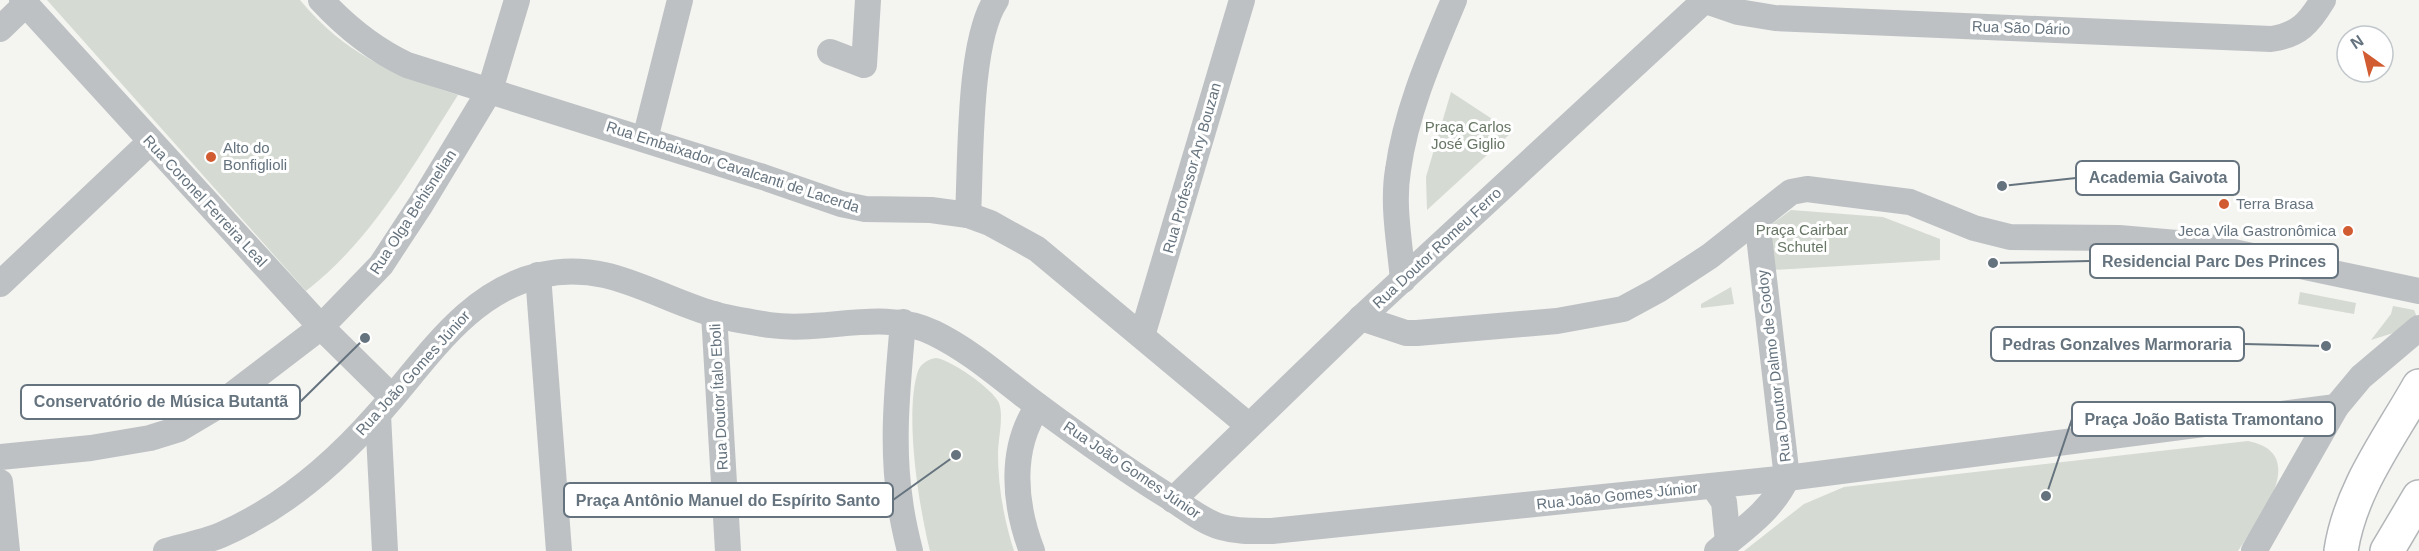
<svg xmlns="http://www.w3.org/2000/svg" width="2419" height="551" font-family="Arial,sans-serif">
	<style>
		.green { fill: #d5dad2 }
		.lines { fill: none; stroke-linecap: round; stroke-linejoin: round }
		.highway-casing { stroke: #b2b5b8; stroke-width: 36 }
		.minor { stroke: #bdc1c4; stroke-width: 26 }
		.highway { stroke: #fff; stroke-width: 33 }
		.poi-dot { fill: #d25c32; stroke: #fff; stroke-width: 2 }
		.labels { text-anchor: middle; stroke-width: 6; stroke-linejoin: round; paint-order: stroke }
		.street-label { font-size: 15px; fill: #65737e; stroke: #fff }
		.park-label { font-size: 15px; fill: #677664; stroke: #fff }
		.poi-label { font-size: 15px; fill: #65737e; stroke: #fff; text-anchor: start }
		.leader { fill: none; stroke: #65737e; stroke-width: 2 }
		.callout-dot { fill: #65737e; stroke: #fff; stroke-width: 2 }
		.callout { fill: #fff; stroke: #65737e; stroke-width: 2 }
		.callout-label { font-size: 16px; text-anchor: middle; font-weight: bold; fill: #65737e }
	</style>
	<rect width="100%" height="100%" fill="#f4f4f0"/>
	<!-- green -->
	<g class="green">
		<path d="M47,0H300C345,54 392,74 458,95C414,164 372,240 306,291Z"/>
		<path d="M1451,92L1512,132L1427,210L1426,177Z"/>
		<path d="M1791,210L1883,217L1940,239V260L1773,270L1769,226Z"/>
		<path d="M1731,287L1734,304L1701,308V304Z"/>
		<path d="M2300,292L2356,303L2354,314L2298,304Z"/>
		<path d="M2393,306L2414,310L2417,317L2406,329L2371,340L2391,314Z"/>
		<path d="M936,358C950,359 994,390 999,403C1004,417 998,439 998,454C998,487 1004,520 1014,551H930C919,507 904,414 918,371C921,363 929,359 936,358Z"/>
		<path d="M2248,441C2313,454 2256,522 2238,551H1744L1804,504L1844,487Z"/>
	</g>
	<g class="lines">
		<defs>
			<g id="highway">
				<path d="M2341,551C2350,490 2389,439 2419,386"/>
				<path d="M2387,551L2419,497"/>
			</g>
		</defs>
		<!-- highway casing -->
		<use href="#highway" class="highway-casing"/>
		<!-- minor -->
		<g class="minor">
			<path d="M22,0L321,327L392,397"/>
			<path d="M321,0C346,27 373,49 407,65L763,177L841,204L865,209L931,210L968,215L990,223L1037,249L1248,425"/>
			<path d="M1703,0L1738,12L1775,18L2271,39C2299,35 2309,23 2323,0"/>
			<path d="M0,29L26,4"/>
			<path d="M830,52L864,65L868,0"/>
			<path d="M645,139L680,0"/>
			<path d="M968,215C971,162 968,42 996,0"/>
			<path d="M538,275L559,551"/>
			<path d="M1403,280C1400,244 1392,206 1398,170C1406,111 1431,55 1454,0"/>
			<path d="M0,284L150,142"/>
			<path d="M714,314L728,551"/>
			<path d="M1361,318L1406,333H1417L1557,321L1623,309L1658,290L1710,256L1791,192L1807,189L1910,202L1974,228L2010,237L2119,238L2200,245L2419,291"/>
			<path d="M903,322C898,382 891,442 900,501C902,518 906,535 910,551"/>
			<path d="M1142,336L1242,0"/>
			<path d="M378,415L385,551"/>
			<path d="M0,457L91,448L150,438L179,429L216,407L321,327L381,265L421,204L490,90L517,0"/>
			<path d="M0,482L7,551"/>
			<path d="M1713,486L1724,502L1728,542"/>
			<path d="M1173,500L1361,318L1705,0"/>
			<path d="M166,551C184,546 204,542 221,535C281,509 335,463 378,414C426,361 466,292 541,275C607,260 652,296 713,314C731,319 751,322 769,325C824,333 883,308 934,333C971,351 1002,379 1034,403C1077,435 1121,467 1166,495C1184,506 1201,521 1221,527C1238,532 1255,531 1272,531L1787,478L2336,407"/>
			<path d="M1032,551C1014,504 1009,449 1038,406"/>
			<path d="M1717,551C1744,529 1772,510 1787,478L1757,219"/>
			<path d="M2254,551L2336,407L2361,377L2419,328"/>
		</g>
		<!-- highway -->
		<use href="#highway" class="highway"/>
	</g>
	<!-- markers -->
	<g class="poi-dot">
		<circle cx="211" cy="157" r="6"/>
		<circle cx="2224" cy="204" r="6"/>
		<circle cx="2348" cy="231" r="6"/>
	</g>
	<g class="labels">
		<!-- street labels -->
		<g class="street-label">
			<text transform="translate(2021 28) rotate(2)" y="5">Rua São Dário</text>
			<text transform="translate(733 167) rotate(18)" y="5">Rua Embaixador Cavalcanti de Lacerda</text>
			<text transform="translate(1192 168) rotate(-74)" y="5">Rua Professor Ary Bouzan</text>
			<text transform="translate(205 201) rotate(47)" y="5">Rua Coronel Ferreira Leal</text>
			<text transform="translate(413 212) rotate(-57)" y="5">Rua Olga Behisnelian</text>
			<text transform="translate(1437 248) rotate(-43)" y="5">Rua Doutor Romeu Ferro</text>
			<text transform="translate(1774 366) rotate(-97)" y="5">Rua Doutor Dalmo de Godoy</text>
			<text transform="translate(413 373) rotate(-48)" y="5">Rua João Gomes Júnior</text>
			<text transform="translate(719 397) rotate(-93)" y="5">Rua Doutor Ítalo Eboli</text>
			<text transform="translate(1132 470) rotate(34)" y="5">Rua João Gomes Júnior</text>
			<text transform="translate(1617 496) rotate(-6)" y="5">Rua João Gomes Júnior</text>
		</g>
		<!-- park labels -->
		<g class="park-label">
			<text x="1468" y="132">Praça Carlos<tspan x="1468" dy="17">José Giglio</tspan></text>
			<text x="1802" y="235">Praça Cairbar<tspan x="1802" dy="17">Schutel</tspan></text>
		</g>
		<!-- poi labels -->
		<g class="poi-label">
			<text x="223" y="153">Alto do<tspan x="223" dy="17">Bonfiglioli</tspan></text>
			<text x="2236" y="209">Terra Brasa</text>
			<text x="2336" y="236" text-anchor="end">Jeca Vila Gastronômica</text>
		</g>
	</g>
	<!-- callouts -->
	<path class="leader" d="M2002 186L2076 178M1993 263L2090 261M2326 346L2244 344M365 338L300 402M2046 496L2072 419M956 455L893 500"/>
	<g class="callout-dot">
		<circle cx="2002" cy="186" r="6"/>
		<circle cx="1993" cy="263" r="6"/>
		<circle cx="2326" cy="346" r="6"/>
		<circle cx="365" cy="338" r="6"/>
		<circle cx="2046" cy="496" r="6"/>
		<circle cx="956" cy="455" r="6"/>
	</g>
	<g class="callout">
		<rect x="2076" y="161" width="163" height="34" rx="6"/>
		<rect x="2090" y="244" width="248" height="34" rx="6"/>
		<rect x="1991" y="327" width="253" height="34" rx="6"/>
		<rect x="21" y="385" width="279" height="34" rx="6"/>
		<rect x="2072" y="402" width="263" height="34" rx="6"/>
		<rect x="564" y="483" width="329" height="34" rx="6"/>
	</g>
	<g class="callout-label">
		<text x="2158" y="183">Academia Gaivota</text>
		<text x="2214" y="267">Residencial Parc Des Princes</text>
		<text x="2117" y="350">Pedras Gonzalves Marmoraria</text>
		<text x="161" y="407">Conservatório de Música Butantã</text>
		<text x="2204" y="425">Praça João Batista Tramontano</text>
		<text x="728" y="506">Praça Antônio Manuel do Espírito Santo</text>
	</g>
	<!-- north arrow -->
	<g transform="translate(2365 54) rotate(326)"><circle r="28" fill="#ffffff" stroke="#c1c7cb" stroke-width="1.5"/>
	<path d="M0-4.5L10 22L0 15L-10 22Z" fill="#d25c32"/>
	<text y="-9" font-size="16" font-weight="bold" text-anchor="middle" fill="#65737e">N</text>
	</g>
</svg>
